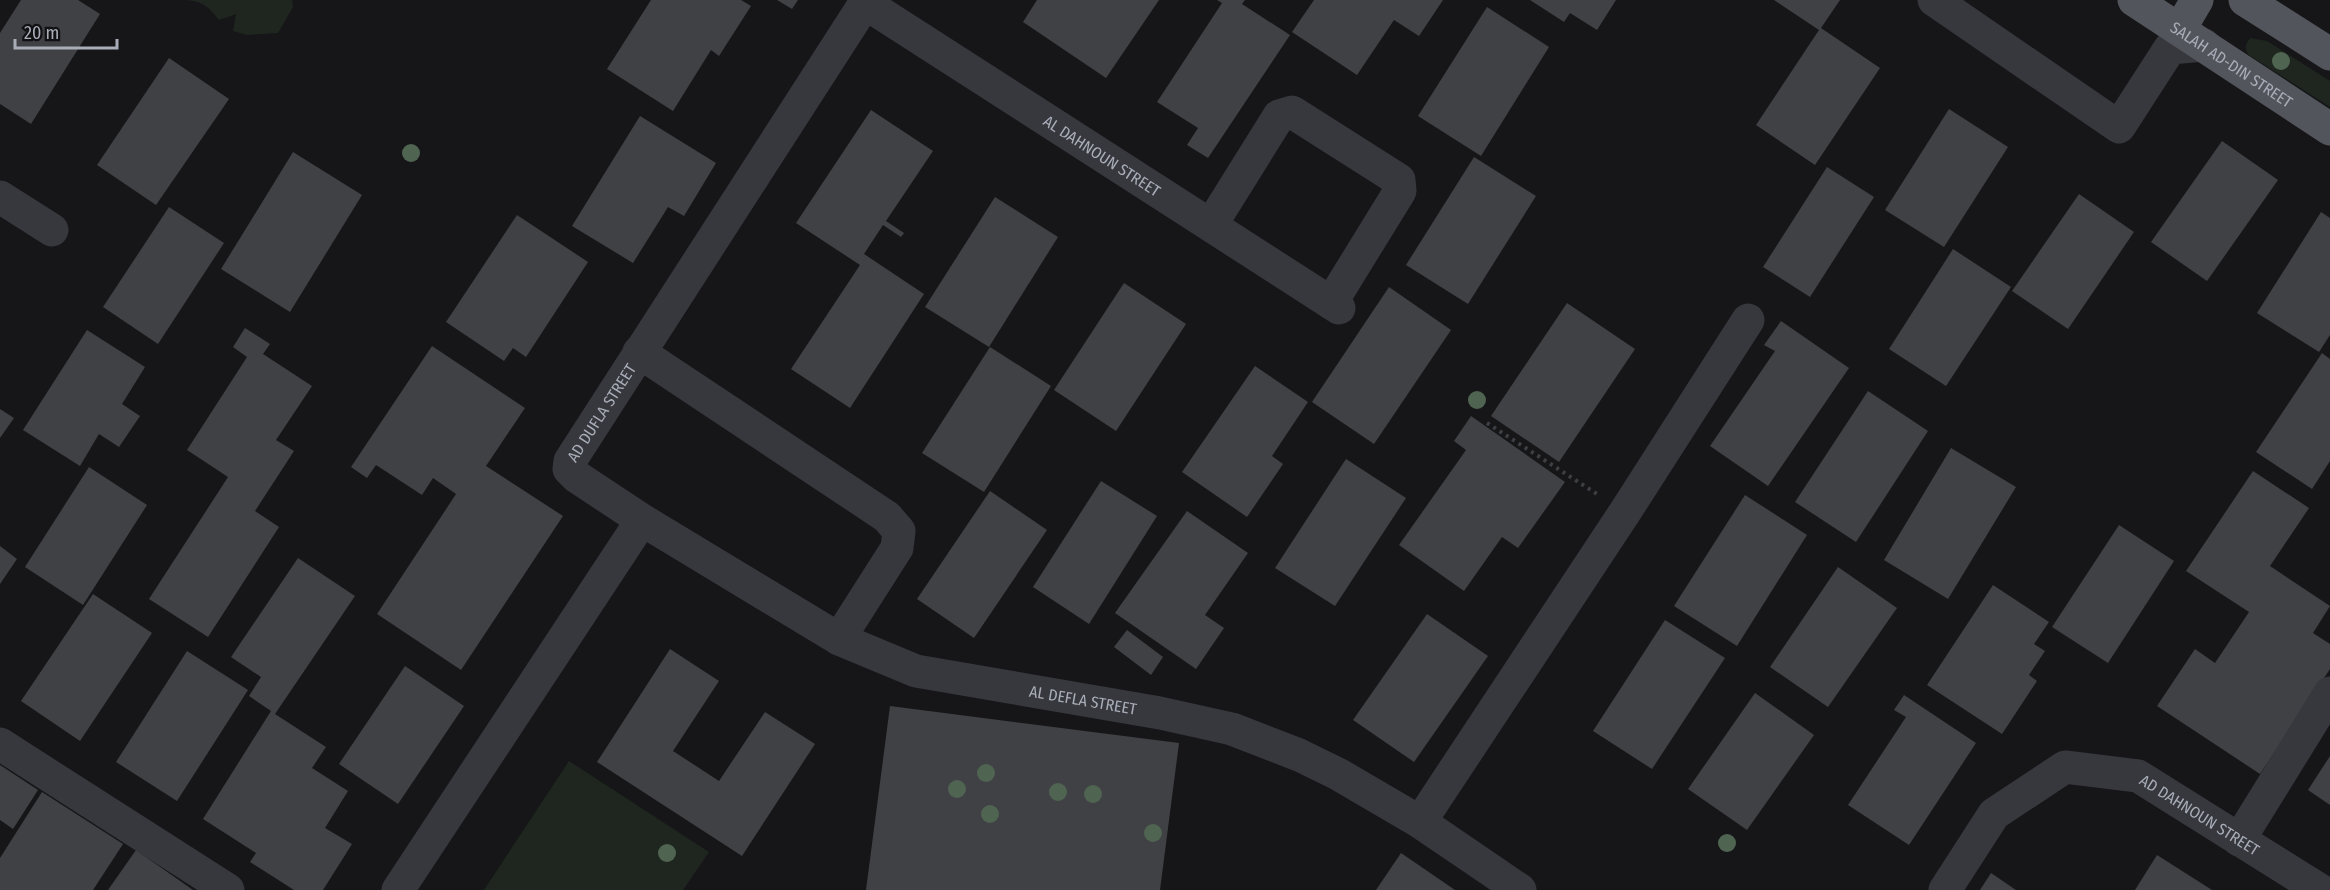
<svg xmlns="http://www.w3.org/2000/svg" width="2330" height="890" font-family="'Fira Sans Condensed',sans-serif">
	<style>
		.green { fill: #1e261f }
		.building { fill: #404145 }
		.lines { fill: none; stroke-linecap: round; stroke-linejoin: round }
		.path { stroke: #3d3f44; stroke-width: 4; stroke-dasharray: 3 4.5; stroke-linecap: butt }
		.minor { stroke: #37383d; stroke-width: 33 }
		.major { stroke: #53555c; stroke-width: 33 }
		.tree { fill: #506452 }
		.labels { text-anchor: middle; stroke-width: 4.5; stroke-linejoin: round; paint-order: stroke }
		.street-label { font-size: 16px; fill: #a8adb8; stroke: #111113 }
	</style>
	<rect width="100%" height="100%" fill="#161618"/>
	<!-- green -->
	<g class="green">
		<path d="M187,0H292L293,7L278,33L247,35L233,31L236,14L219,20C208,6 203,2 187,0Z"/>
		<path d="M2250,38L2267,41L2330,81V107L2249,55C2244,49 2245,45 2250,38Z"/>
		<path d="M569,761L709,852L683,890H484Z"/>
	</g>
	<!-- building -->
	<g class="building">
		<path d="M21,0H78L100,14L31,124L0,104V33Z"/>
		<path d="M651,0H741L751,6L719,56L711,50L673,111L607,69Z"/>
		<path d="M777,0H798L792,9Z"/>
		<path d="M1037,0H1159L1106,78L1023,22Z"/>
		<path d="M1217,0H1245L1242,4L1290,35L1208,158L1187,145L1198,128L1157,102L1222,3Z"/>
		<path d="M1314,0H1443L1419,36L1394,20L1357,75L1292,32Z"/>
		<path d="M1530,0H1616L1597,30L1570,13L1564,22Z"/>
		<path d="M1774,0H1840L1821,28L1880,68L1815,165L1756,125L1819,30Z"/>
		<path d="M1487,7L1549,47L1481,156L1418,116Z"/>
		<path d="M169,58L229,99L156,205L97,165Z"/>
		<path d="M1949,109L2008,147L1944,247L1885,210Z"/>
		<path d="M871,110L933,151L886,221L904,233L901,237L883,225L864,254L924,294L850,408L791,369L860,265L796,223Z"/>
		<path d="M640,116L716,163L684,216L668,207L633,263L572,226Z"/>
		<path d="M2222,141L2278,180L2207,281L2151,242Z"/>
		<path d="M293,152L362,195L290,312L221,269Z"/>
		<path d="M1474,157L1536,196L1468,304L1406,265Z"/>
		<path d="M1827,167L1874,197L1810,297L1763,267Z"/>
		<path d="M2079,194L2134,232L2068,329L2012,291Z"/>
		<path d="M995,197L1058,237L989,347L925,307Z"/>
		<path d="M169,207L224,243L158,344L103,307Z"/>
		<path d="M2321,212L2330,218V335L2319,352L2257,313Z"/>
		<path d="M517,215L588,262L526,357L513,348L504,361L446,322Z"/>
		<path d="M1953,249L2011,287L1946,386L1889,349Z"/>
		<path d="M1124,283L1186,324L1116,431L1054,390Z"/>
		<path d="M1389,287L1451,330L1374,444L1312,402Z"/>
		<path d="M1567,303L1635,349L1559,462L1491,416Z"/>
		<path d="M1781,321L1849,368L1768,486L1710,446L1775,351L1764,345Z"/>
		<path d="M245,328L270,344L263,354L312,386L276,440L294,451L255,511L279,527L208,637L149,599L228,477L187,450L247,357L233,347Z"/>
		<path d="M87,330L145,367L122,404L140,416L119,447L99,434L80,466L23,430Z"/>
		<path d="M432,346L525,408L486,466L563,516L461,670L377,614L456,494L433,478L422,495L376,465L367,478L351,467Z"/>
		<path d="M990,347L1051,386L984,492L922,453Z"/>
		<path d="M2322,353L2330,359V461L2312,489L2256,452Z"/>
		<path d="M1255,366L1308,402L1272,456L1283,464L1247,517L1182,472Z"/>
		<path d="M1868,391L1928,431L1856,542L1795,502Z"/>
		<path d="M0,409L14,418L0,438Z"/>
		<path d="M1471,416L1565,482L1518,548L1502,537L1464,591L1399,545L1466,450L1454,441Z"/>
		<path d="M1951,448L2016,487L1948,599L1884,560Z"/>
		<path d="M1346,459L1406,498L1335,606L1275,568Z"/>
		<path d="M89,467L147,505L83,605L25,567Z"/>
		<path d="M2253,471L2309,508L2270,566L2330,606L2313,633L2330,644V669L2260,774L2157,706L2195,649L2215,663L2249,612L2186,571Z"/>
		<path d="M1101,481L1157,516L1089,624L1033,587Z"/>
		<path d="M990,491L1047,530L974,638L917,599Z"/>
		<path d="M1745,495L1807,535L1737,646L1674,606Z"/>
		<path d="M1187,511L1248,553L1205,615L1224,628L1196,669L1115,613Z"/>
		<path d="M2119,525L2174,561L2108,663L2052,627Z"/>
		<path d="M0,546L17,559L0,584Z"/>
		<path d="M298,558L355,596L275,714L326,747L312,768L348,791L325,828L352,844L323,890H294L250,862L256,853L203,819L271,711L249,696L261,677L231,657Z"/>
		<path d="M1838,567L1897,608L1828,707L1770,667Z"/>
		<path d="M1993,585L2049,622L2034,644L2045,651L2029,675L2037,681L2002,734L1927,685Z"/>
		<path d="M93,594L152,633L80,741L21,701Z"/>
		<path d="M1427,614L1488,656L1414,762L1353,720Z"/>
		<path d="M1665,620L1725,658L1652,769L1593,731Z"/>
		<path d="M1127,630L1163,657L1151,675L1114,647Z"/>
		<path d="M670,649L719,681L673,751L719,781L765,712L815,744L742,856L597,762Z"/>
		<path d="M187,651L248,690L177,801L116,762Z"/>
		<path d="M405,666L464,706L398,804L339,764Z"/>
		<path d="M1755,693L1814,735L1747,830L1688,789Z"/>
		<path d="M1904,695L1976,743L1909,845L1848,805L1906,717L1894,710Z"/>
		<path d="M890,706L1179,743L1160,890H866Z"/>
		<path d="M2330,756V805L2308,790Z"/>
		<path d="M0,765L38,790L13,829L0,820Z"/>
		<path d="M42,792L123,844L93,890H0V858Z"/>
		<path d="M136,850L193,890H108Z"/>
		<path d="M1401,853L1455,890H1376Z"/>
		<path d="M2157,855L2212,890H2135Z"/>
		<path d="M1991,873L2016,890H1980Z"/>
	</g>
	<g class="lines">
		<!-- path -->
		<path class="path" d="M1487,423L1597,494"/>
		<!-- minor -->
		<g class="minor">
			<path d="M1934,0L2119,127L2170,48L2204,45"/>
			<path id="s1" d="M865,3L1339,308"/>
			<path d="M0,197L52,230"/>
			<path d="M1211,225L1279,116L1292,112L1399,180L1400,191L1331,303"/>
			<path d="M639,352L887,517L899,531L897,548L839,639"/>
			<path id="s2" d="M642,520L839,639L916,671L1160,713L1232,729L1299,755L1338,774L1420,822L1520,890"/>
			<path d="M0,744L228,890"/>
			<path d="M1420,822L1625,512L1748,320"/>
			<path d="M2239,840L2330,693"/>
			<path id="s3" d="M398,890L642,520L577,477L569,469L570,461L867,0"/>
			<path id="s4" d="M1945,890L1994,814L2065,767L2138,776L2320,890"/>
		</g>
		<!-- major -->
		<g class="major">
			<path id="s5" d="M2134,0L2330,129"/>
			<path d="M2245,0L2330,54"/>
			<path d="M2180,29L2197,0"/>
		</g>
	</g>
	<!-- trees -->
	<g class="tree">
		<circle cx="2281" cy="61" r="9"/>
		<circle cx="411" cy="153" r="9"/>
		<circle cx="1477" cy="400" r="9"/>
		<circle cx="986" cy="773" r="9"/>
		<circle cx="957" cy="789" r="9"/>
		<circle cx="1058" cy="792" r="9"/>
		<circle cx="1093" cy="794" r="9"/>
		<circle cx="990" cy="814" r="9"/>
		<circle cx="1153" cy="833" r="9"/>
		<circle cx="1727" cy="843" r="9"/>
		<circle cx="667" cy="853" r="9"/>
	</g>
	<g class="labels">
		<!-- street labels -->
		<g class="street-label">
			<text dy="6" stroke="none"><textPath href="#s5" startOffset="117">SALAH AD-DIN STREET</textPath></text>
			<text dy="6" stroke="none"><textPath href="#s1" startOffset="282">AL DAHNOUN STREET</textPath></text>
			<text dy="6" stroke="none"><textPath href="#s3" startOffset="598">AD DUFLA STREET</textPath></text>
			<text dy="6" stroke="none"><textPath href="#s2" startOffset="483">AL DEFLA STREET</textPath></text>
			<text dy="6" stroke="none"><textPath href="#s4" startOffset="322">AD DAHNOUN STREET</textPath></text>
		</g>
	</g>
	<!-- scale -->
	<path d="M15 39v9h102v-9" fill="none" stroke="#a8adb8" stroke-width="3"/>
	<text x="24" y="39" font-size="18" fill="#a8adb8" stroke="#111113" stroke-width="4.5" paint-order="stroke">20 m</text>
</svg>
